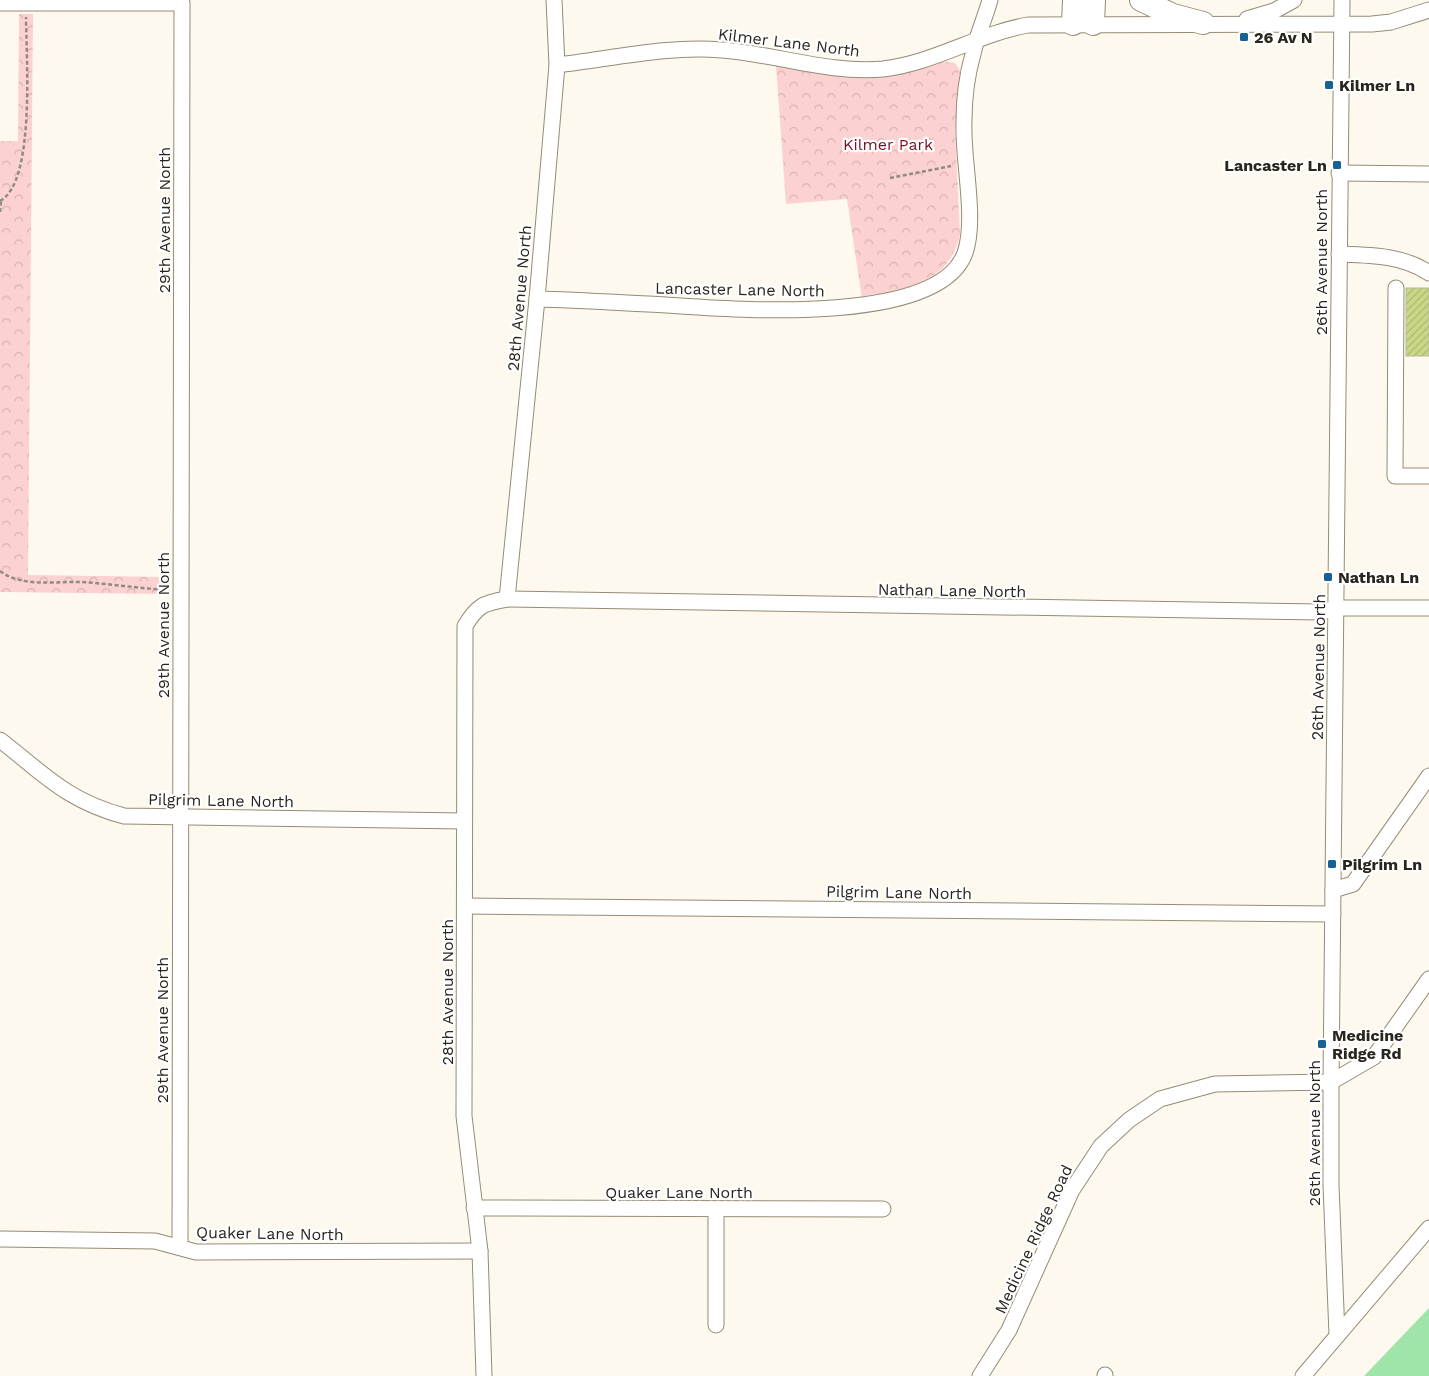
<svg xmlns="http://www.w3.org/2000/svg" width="1429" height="1376" font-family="'Work Sans',sans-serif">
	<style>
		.park { fill: url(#park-crowns) }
		.water { fill: #9fe4a9 }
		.building { fill: url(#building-hatch); stroke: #b4b9a0 }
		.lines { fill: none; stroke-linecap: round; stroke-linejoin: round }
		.minor-casing { stroke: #968b75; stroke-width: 17 }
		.highway-casing { stroke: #968b75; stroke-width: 24 }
		.path { stroke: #908b82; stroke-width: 2.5; stroke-dasharray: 4 2.5; stroke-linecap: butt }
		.minor { stroke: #fff; stroke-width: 15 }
		.highway { stroke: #fff; stroke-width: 22 }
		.poi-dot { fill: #186195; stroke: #fff; stroke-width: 2 }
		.labels { text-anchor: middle; stroke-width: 4.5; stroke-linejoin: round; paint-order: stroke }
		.poi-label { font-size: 16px; font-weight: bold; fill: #2a251d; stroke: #fff; text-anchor: start }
		.street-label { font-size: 16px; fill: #2a251d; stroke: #fff }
		.park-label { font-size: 16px; fill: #791122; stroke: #fff }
	</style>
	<defs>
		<pattern id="park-crowns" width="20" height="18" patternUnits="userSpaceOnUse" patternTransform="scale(1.25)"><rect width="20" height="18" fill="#fcd1d1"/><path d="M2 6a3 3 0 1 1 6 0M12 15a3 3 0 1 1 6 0" fill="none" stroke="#d8b3b3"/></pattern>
		<pattern id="building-hatch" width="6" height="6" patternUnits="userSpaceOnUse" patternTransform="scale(1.25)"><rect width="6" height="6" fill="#cad785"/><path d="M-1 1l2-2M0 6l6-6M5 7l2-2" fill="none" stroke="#aeb872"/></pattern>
	</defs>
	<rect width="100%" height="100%" fill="#fef9ef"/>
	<!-- park -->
	<g class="park">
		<path d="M19,14H33L28,575L169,577L168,594L0,592V141H18Z"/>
		<path d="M942,61L955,63L960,70L955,130L960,235C948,285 905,288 862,299L847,199L786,204L776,66C815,73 854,82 894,76C910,73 926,66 942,61Z"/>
	</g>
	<!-- water -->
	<path class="water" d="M1429,1307V1376H1364L1429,1308Z"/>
	<!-- building -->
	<rect class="building" x="1406" y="288" width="23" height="68"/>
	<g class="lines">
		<defs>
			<g id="minor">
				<path d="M0,3H182L180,1247"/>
				<path d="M1247,19L1274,11L1294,0"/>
				<path d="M557,65C610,59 669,45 722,50C775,54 830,74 883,69C934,63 978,34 1028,25L1372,24L1391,22L1429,10"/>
				<path d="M1339,173L1429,174"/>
				<path d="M1339,254C1370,255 1403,255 1429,273"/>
				<path d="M1396,288L1395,476H1429"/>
				<path d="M537,299C580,300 623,303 666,305C730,309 938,327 965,253C977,218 962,159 964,121C964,99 967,75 973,54C977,35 985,18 990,0"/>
				<path d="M507,599L537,299L557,65L554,0"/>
				<path d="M0,740C44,774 67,801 124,816L464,821"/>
				<path d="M1333,890L1353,884L1429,776"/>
				<path d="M465,906L1333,914"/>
				<path d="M474,1208L883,1209"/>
				<path d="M0,1239L155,1241L196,1252L480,1251"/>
				<path d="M716,1325V1210"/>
				<path d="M1337,1335L1331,1185V1082L1342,0"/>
				<path d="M484,1376L480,1251L464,1116L465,626C477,606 483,603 507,599L1322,612L1336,608H1429"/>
				<path d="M980,1376L1009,1330L1072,1190L1101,1146L1129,1120L1160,1099L1215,1084L1331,1082L1374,1057L1429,979"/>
				<path d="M1105,1376V1375"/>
				<path d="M1303,1376L1429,1228"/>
			</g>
			<g id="highway">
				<path d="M1141,0L1173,15L1203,23"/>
				<path d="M1073,24L1074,0"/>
				<path d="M1093,24L1094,0"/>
			</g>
		</defs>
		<!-- minor casing -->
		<use href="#minor" class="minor-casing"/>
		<!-- highway casing -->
		<use href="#highway" class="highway-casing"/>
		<!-- path -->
		<g class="path">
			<path d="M890,178L951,166"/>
			<path d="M0,201C36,182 26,54 26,17"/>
			<path d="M0,212L1,201"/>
			<path d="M0,571C23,588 55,581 82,582C110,584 138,588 166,590"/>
		</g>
		<!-- minor -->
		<use href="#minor" class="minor"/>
		<!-- highway -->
		<use href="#highway" class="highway"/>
	</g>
	<!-- markers -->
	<g class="poi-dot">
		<rect x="1239" y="32" width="10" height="10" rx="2.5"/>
		<rect x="1324" y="80" width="10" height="10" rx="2.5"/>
		<rect x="1332" y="160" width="10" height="10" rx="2.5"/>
		<rect x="1323" y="572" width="10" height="10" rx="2.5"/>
		<rect x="1327" y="859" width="10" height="10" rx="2.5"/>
		<rect x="1317" y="1039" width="10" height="10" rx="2.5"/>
	</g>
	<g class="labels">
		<!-- poi labels -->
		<g class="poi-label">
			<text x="1254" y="43">26 Av N</text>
			<text x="1339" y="91">Kilmer Ln</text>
			<text x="1327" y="171" text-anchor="end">Lancaster Ln</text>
			<text x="1338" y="583">Nathan Ln</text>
			<text x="1342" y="870">Pilgrim Ln</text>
			<text x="1332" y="1041">Medicine<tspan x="1332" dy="18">Ridge Rd</tspan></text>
		</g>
		<!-- street labels -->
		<g class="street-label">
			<text transform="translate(789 42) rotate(7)" y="6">Kilmer Lane North</text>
			<text transform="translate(164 220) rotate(-90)" y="6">29th Avenue North</text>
			<text transform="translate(1321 262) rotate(-90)" y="6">26th Avenue North</text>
			<text transform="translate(740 289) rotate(1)" y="6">Lancaster Lane North</text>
			<text transform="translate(519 298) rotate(-85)" y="6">28th Avenue North</text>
			<text transform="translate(952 590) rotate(1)" y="6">Nathan Lane North</text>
			<text transform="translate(163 625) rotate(-90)" y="6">29th Avenue North</text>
			<text transform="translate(1318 667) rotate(-89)" y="6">26th Avenue North</text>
			<text transform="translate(221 800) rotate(1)" y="6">Pilgrim Lane North</text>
			<text transform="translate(899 892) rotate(1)" y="6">Pilgrim Lane North</text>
			<text transform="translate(447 992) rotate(-90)" y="6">28th Avenue North</text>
			<text transform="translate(162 1030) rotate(-90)" y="6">29th Avenue North</text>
			<text transform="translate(1314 1133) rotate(-90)" y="6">26th Avenue North</text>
			<text x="679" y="1198">Quaker Lane North</text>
			<text transform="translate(270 1233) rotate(1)" y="6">Quaker Lane North</text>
			<text transform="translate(1033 1239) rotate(-65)" y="6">Medicine Ridge Road</text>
		</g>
		<!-- park labels -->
		<g class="park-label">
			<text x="888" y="150">Kilmer Park</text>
		</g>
	</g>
</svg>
